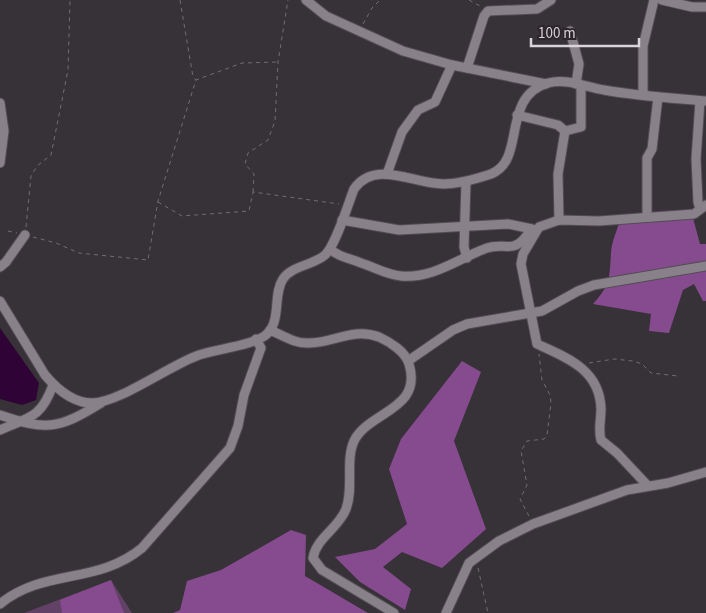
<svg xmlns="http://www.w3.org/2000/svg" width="706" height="613" font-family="'Source Sans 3',sans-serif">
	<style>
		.green { fill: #624166 }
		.forest { fill: #864b8e }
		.water { fill: #2f0335 }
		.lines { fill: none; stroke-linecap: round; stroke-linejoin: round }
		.minor-casing { stroke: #524d53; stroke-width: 11 }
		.path { stroke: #726c73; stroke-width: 1; stroke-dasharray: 4 4; stroke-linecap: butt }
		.minor { stroke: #89818a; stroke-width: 9 }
	</style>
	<rect width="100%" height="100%" fill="#373138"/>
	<!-- green -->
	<path class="green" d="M111,580L132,613H24Z"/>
	<!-- forest -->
	<g class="forest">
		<path d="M693,218L700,244H706V301H703L694,284L683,290L669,333L649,331L651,314L593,304C611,284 609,279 611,254C611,244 616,233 619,223Z"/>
		<path d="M462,361L481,372L454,441L486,529L442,568L402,552L383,567L411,589L405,610L360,582L335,557L375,549L407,524L389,469L401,439Z"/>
		<path d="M291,530L306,535L305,576L368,613H173L180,610L187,581L221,570Z"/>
		<path d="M111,580L124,613H62L60,600Z"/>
	</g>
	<!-- water -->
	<path class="water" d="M0,328L39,383L36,400L22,405L0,399Z"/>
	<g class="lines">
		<defs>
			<g id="minor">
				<path d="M306,0L326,16L403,51L452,65L546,84"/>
				<path d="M662,0L692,7H706"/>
				<path d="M570,31L579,64L576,84"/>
				<path d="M467,68L484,16L488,11L537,9L551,0"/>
				<path d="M643,95V46L654,0"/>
				<path d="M700,101L696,159L698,202L700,209"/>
				<path d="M0,103L4,131L0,163"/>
				<path d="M517,115L558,125L565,131L558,174L559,220"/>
				<path d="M565,131L581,127V85"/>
				<path d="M387,174L402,132L418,110L435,102L452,65"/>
				<path d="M466,182L464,247L467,258"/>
				<path d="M647,217V158L652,149L658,97"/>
				<path d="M342,220L399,230L508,224L532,229"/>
				<path d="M330,249C340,258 350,258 361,263C374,267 387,275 401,276C433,279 459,258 487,248C506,241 513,257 530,231"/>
				<path d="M0,267L6,262L25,235"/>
				<path d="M0,301L45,375C56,388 73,403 92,403C119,403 170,365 199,355C216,349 257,345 268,333C281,319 273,294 283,279C291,266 314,265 325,255C336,245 348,204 354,189C375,159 414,184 443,184C459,184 476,179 491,174C527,160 500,97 548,83C567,78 585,87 604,90C637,96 672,98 706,101"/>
				<path d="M270,330C282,335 295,344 309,343C334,343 353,327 379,337C390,342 406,352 409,364C423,410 369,411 354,441C345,461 354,488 346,509C339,528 316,538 313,558L322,570L394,613"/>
				<path d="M408,361L453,330L467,324L542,311L578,291L594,285L706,266"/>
				<path d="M0,415C47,431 59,429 101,403"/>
				<path d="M0,430C30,417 41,418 53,385"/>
				<path d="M648,486L617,453L601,440C598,430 601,420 601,409C600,370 568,358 537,344L521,264L523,254L539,227L559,220L599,221L694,214L706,205"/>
				<path d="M0,604C44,568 97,585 142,548L230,448L238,426L244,395L261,348L256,339"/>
				<path d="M446,613L469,563L499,541L533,524L627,490L668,483L706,472"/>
			</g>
		</defs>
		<!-- minor casing -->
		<use href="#minor" class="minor-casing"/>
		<!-- path -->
		<g class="path">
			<path d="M180,0L193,77L196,80"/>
			<path d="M469,0L482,7"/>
			<path d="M363,24L372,8L380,0"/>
			<path d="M253,192L254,174L245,164L248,153L268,140L275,121L278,62L288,0"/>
			<path d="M158,202L182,216L249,211L253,192L339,204"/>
			<path d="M26,227L31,176L37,166L51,155L68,70L70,0"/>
			<path d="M8,231L17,233"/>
			<path d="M33,237L56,243L79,253L148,260L158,201L196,80L242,63L278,62"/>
			<path d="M589,363L614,359L633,361L642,364L651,373L678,376"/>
			<path d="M529,516L520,499L527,485L521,451L527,441L544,439L547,435L551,403L550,395L542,380L539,354"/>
			<path d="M478,568L488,613"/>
		</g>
		<!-- minor -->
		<use href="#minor" class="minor"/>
	</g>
	<!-- scale -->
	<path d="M531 38v8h108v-8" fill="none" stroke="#d8d4d9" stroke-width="2.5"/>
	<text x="538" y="38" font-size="15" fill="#d8d4d9" stroke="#2d272d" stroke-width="4" paint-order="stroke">100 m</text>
</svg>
